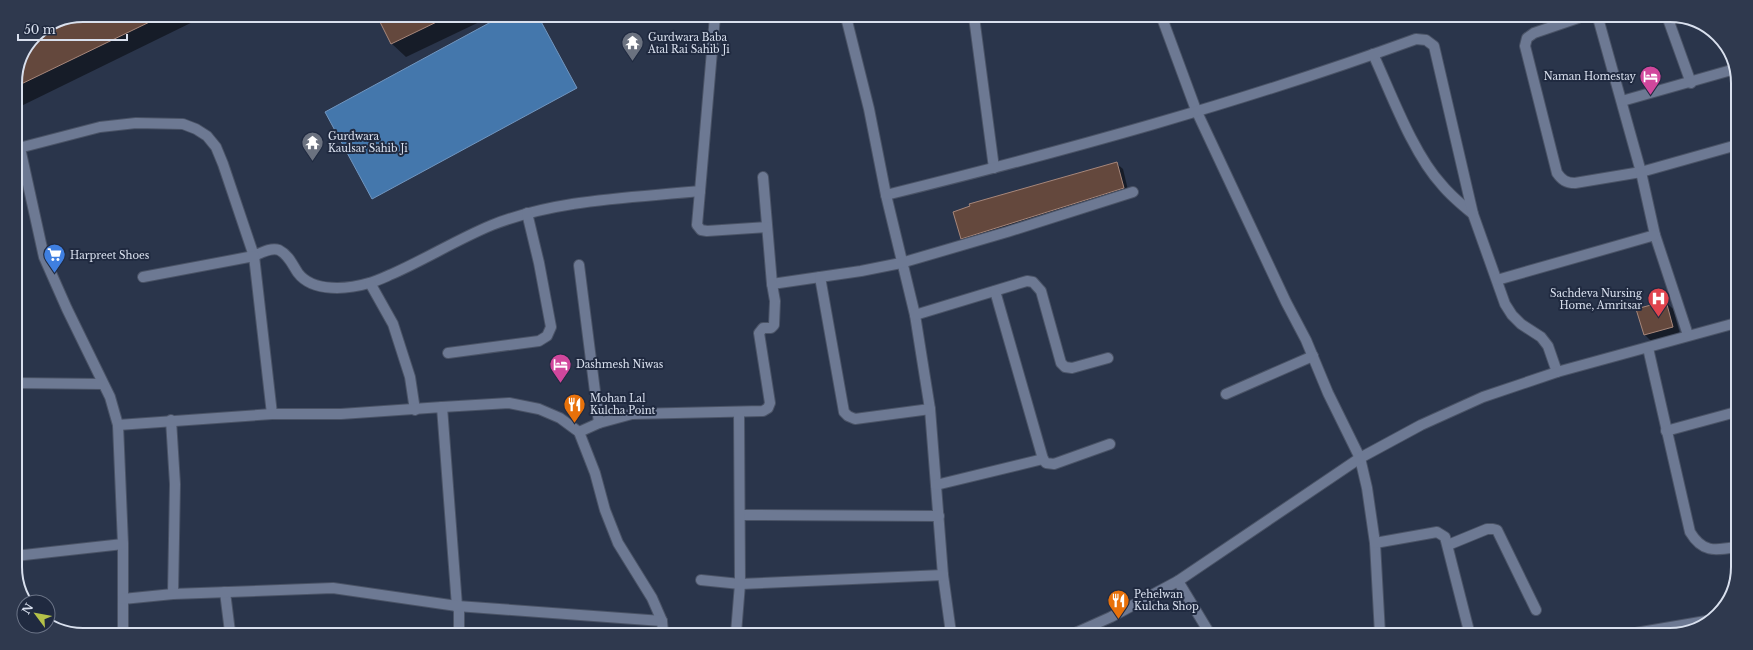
<svg xmlns="http://www.w3.org/2000/svg" width="1753" height="650" font-family="'Libre Baskerville',serif">
	<style>
		.water { fill: #4477ac; stroke: #7196c0 }
		.shadow { fill: #0007 }
		.building { fill: #64483d; stroke: #a7877b }
		.lines { fill: none; stroke-linecap: round; stroke-linejoin: round }
		.minor-casing { stroke: #4a5366; stroke-width: 12 }
		.minor { stroke: #6d7993; stroke-width: 10 }
		.labels { text-anchor: middle; stroke-width: 4; stroke-linejoin: round; paint-order: stroke }
		.poi-label { font-size: 10px; fill: #d9e0ee; stroke: #202a40; text-anchor: start }
		.rim { fill: none; stroke: #d9e0ee; stroke-width: 2 }
	</style>
	<rect width="100%" height="100%" fill="#2a354b"/>
	<!-- water -->
	<path class="water" d="M502,16H538L577,88L372,199L325,112Z"/>
	<!-- shadow -->
	<g class="shadow">
		<path d="M88,15H207L15,109V78Z"/>
		<path d="M378,16H492L406,57L391,43Z"/>
		<path d="M1116,163L1123,169L1129,194L968,244L962,238Z"/>
		<path d="M1666,302L1673,309L1680,334L1652,342L1645,335L1637,310Z"/>
	</g>
	<!-- building -->
	<g class="building">
		<path d="M84,15H164L15,87V78L32,41Z"/>
		<path d="M377,16H449L391,44Z"/>
		<path d="M1117,162L1124,188L961,239L953,212L970,206L969,204Z"/>
		<path d="M1666,301L1673,327L1644,335L1636,309Z"/>
	</g>
	<g class="lines">
		<defs>
			<g id="minor">
				<path d="M846,17L869,109L886,195L915,315L930,409L943,575L951,633"/>
				<path d="M974,17L994,168"/>
				<path d="M1162,18L1196,110L1286,302L1306,340L1328,393L1360,458L1367,488L1375,543L1380,634"/>
				<path d="M1578,18L1534,33L1527,38L1525,46L1557,173C1562,180 1566,183 1575,183L1641,172L1737,145"/>
				<path d="M1598,18L1641,172L1655,235L1688,335"/>
				<path d="M1668,19L1691,83"/>
				<path d="M1373,54C1391,93 1413,154 1442,185C1451,196 1462,205 1473,214"/>
				<path d="M1622,101L1735,69"/>
				<path d="M20,148L44,257L67,309L110,397L118,425L123,544V631"/>
				<path d="M15,149L100,127L136,123L183,124L196,129L207,136L216,147L223,164L254,256C261,253 271,247 279,250C289,255 293,266 298,273C313,293 349,289 369,283C377,281 385,277 392,274C426,259 458,239 492,225C558,199 631,198 700,191L715,16"/>
				<path d="M763,177L772,284L861,271L901,263L1007,232L1133,192"/>
				<path d="M700,191L697,225L701,230L707,231L767,227"/>
				<path d="M886,195C1065,151 1243,102 1416,39L1426,40L1434,46L1473,214L1505,304L1512,315L1521,324L1541,337L1548,346L1557,372"/>
				<path d="M579,265L599,423"/>
				<path d="M143,277L254,256L272,414"/>
				<path d="M820,277L844,412L848,416L855,419L930,409"/>
				<path d="M1497,280L1655,235"/>
				<path d="M370,283L393,324L410,377L415,410"/>
				<path d="M915,315L1027,281L1033,282L1041,291L1061,363L1065,367L1072,368L1108,358"/>
				<path d="M1648,348L1690,532C1702,552 1714,551 1735,547"/>
				<path d="M448,353L539,341L547,336L551,327L539,263L527,213"/>
				<path d="M15,383L103,384"/>
				<path d="M1226,394L1313,356"/>
				<path d="M442,407L509,403L539,409L560,418L579,432L595,473L605,510L618,543L652,598L662,621"/>
				<path d="M171,420L175,484L173,594"/>
				<path d="M118,425L272,414H341L442,407L457,606L459,611V632"/>
				<path d="M1666,431L1736,412"/>
				<path d="M579,432L599,423L632,414L763,411L768,408L770,403L759,333L763,328H771L774,325L775,301L772,284"/>
				<path d="M1043,459L1046,463L1054,464L1110,444"/>
				<path d="M936,485L1043,459L995,291"/>
				<path d="M740,515L939,516"/>
				<path d="M1375,543L1437,532L1445,537L1470,635"/>
				<path d="M1448,545L1487,529H1493L1497,530L1536,610"/>
				<path d="M15,556L123,544"/>
				<path d="M701,580L740,584L943,575"/>
				<path d="M1178,581L1210,634"/>
				<path d="M225,592L230,632"/>
				<path d="M123,599L173,594L333,588L457,606L662,621L663,633"/>
				<path d="M736,633L740,584L739,412"/>
				<path d="M1073,634L1111,617L1178,581L1360,458L1421,425L1483,397L1557,372L1736,323"/>
				<path d="M1624,635L1706,621L1709,622"/>
			</g>
		</defs>
		<!-- minor casing -->
		<use href="#minor" class="minor-casing"/>
		<!-- minor -->
		<use href="#minor" class="minor"/>
	</g>
	<!-- icons -->
	<defs>
		<symbol id="temple-pin" viewBox="-11 -11 22 30"><path d="M0 17L-7.5 6A9.5 9.5 0 1 1 7.5 6Z" fill="#6b7280" stroke="#202a40"/><path d="M0-6L5-2H3V0L6.5 2.5H4V6H1.5V3h-3V6H-4V2.5H-6.5L-3 0V-2H-5Z" fill="#fff"/></symbol>
		<symbol id="hotel-pin" viewBox="-11 -11 22 30"><path d="M0 17L-7.5 6A9.5 9.5 0 1 1 7.5 6Z" fill="#d1479c" stroke="#202a40"/><path d="M-6-4.5h1.5V1H6V5H4.5V3h-9V5H-6ZM-4 0a1.8 1.8 0 1 1 3.6 0ZM.5 0V-2.5h3Q6-2.5 6 0Z" fill="#fff"/></symbol>
		<symbol id="supermarket-pin" viewBox="-11 -11 22 30"><path d="M0 17L-7.5 6A9.5 9.5 0 1 1 7.5 6Z" fill="#3f7fe0" stroke="#202a40"/><path d="M-6-5.5h2.5l.6 2H6L4.5 2H-2.5L-4.4-4H-6ZM-1.5 3.2a1.3 1.3 0 1 0 .1 0ZM3 3.2a1.3 1.3 0 1 0 .1 0Z" fill="#fff"/></symbol>
		<symbol id="hospital-pin" viewBox="-11 -11 22 30"><path d="M0 17L-7.5 6A9.5 9.5 0 1 1 7.5 6Z" fill="#e0444e" stroke="#202a40"/><path d="M-5-5h3v3.5h4V-5h3V5h-3V1.5h-4V5h-3Z" fill="#fff"/></symbol>
		<symbol id="restaurant-pin" viewBox="-11 -11 22 30"><path d="M0 17L-7.5 6A9.5 9.5 0 1 1 7.5 6Z" fill="#e8710a" stroke="#202a40"/><path d="M-5-6h1v4h1v-4h1v4h1v-4h1v5L-1.5 .5V6h-2V.5L-5-1ZM5-6V6H3V1.5H1.5Q1.5-4 5-6Z" fill="#fff"/></symbol>
	</defs>
	<g fill-rule="evenodd">
		<use href="#temple-pin" x="620" y="30" width="25" height="34"/>
		<use href="#hotel-pin" x="1638" y="64" width="25" height="34"/>
		<use href="#temple-pin" x="300" y="130" width="25" height="34"/>
		<use href="#supermarket-pin" x="42" y="242" width="25" height="34"/>
		<use href="#hospital-pin" x="1646" y="286" width="25" height="34"/>
		<use href="#hotel-pin" x="548" y="352" width="25" height="34"/>
		<use href="#restaurant-pin" x="562" y="392" width="25" height="34"/>
		<use href="#restaurant-pin" x="1106" y="588" width="25" height="34"/>
	</g>
	<g class="labels">
		<!-- poi labels -->
		<g class="poi-label">
			<text x="648" y="41">Gurdwara Baba<tspan x="648" dy="12">Atal Rai Sahib Ji</tspan></text>
			<text x="1636" y="80" text-anchor="end">Naman Homestay</text>
			<text x="328" y="140">Gurdwara<tspan x="328" dy="12">Kaulsar Sahib Ji</tspan></text>
			<text x="70" y="259">Harpreet Shoes</text>
			<text x="1642" y="297" text-anchor="end">Sachdeva Nursing<tspan x="1642" dy="12">Home, Amritsar</tspan></text>
			<text x="576" y="368">Dashmesh Niwas</text>
			<text x="590" y="402">Mohan Lal<tspan x="590" dy="12">Kulcha Point</tspan></text>
			<text x="1134" y="598">Pehelwan<tspan x="1134" dy="12">Kulcha Shop</tspan></text>
		</g>
	</g>
	<!-- crop -->
	<path d="M0 0H1753V650H0ZM83 22H1670A61 61 0 0 1 1731 83V567A61 61 0 0 1 1670 628H83A61 61 0 0 1 22 567V83A61 61 0 0 1 83 22Z" fill="#2f394e" fill-rule="evenodd"/>
	<path class="rim" d="M83 22H1670A61 61 0 0 1 1731 83V567A61 61 0 0 1 1670 628H83A61 61 0 0 1 22 567V83A61 61 0 0 1 83 22Z"/>
	<!-- north arrow -->
	<g transform="translate(36 614) rotate(302)"><circle r="19" fill="#202a40" stroke="#6a7386"/>
	<path d="M0-3L7 15L0 10L-7 15Z" fill="#b5c249"/>
	<text y="-6" font-size="11" font-weight="bold" text-anchor="middle" fill="#d9e0ee">N</text>
	</g>
	<!-- scale -->
	<path d="M18 34v6h109v-6" fill="none" stroke="#d9e0ee" stroke-width="2"/>
	<text x="24" y="34" font-size="12" fill="#d9e0ee" stroke="#202a40" stroke-width="3" paint-order="stroke">50 m</text>
</svg>
